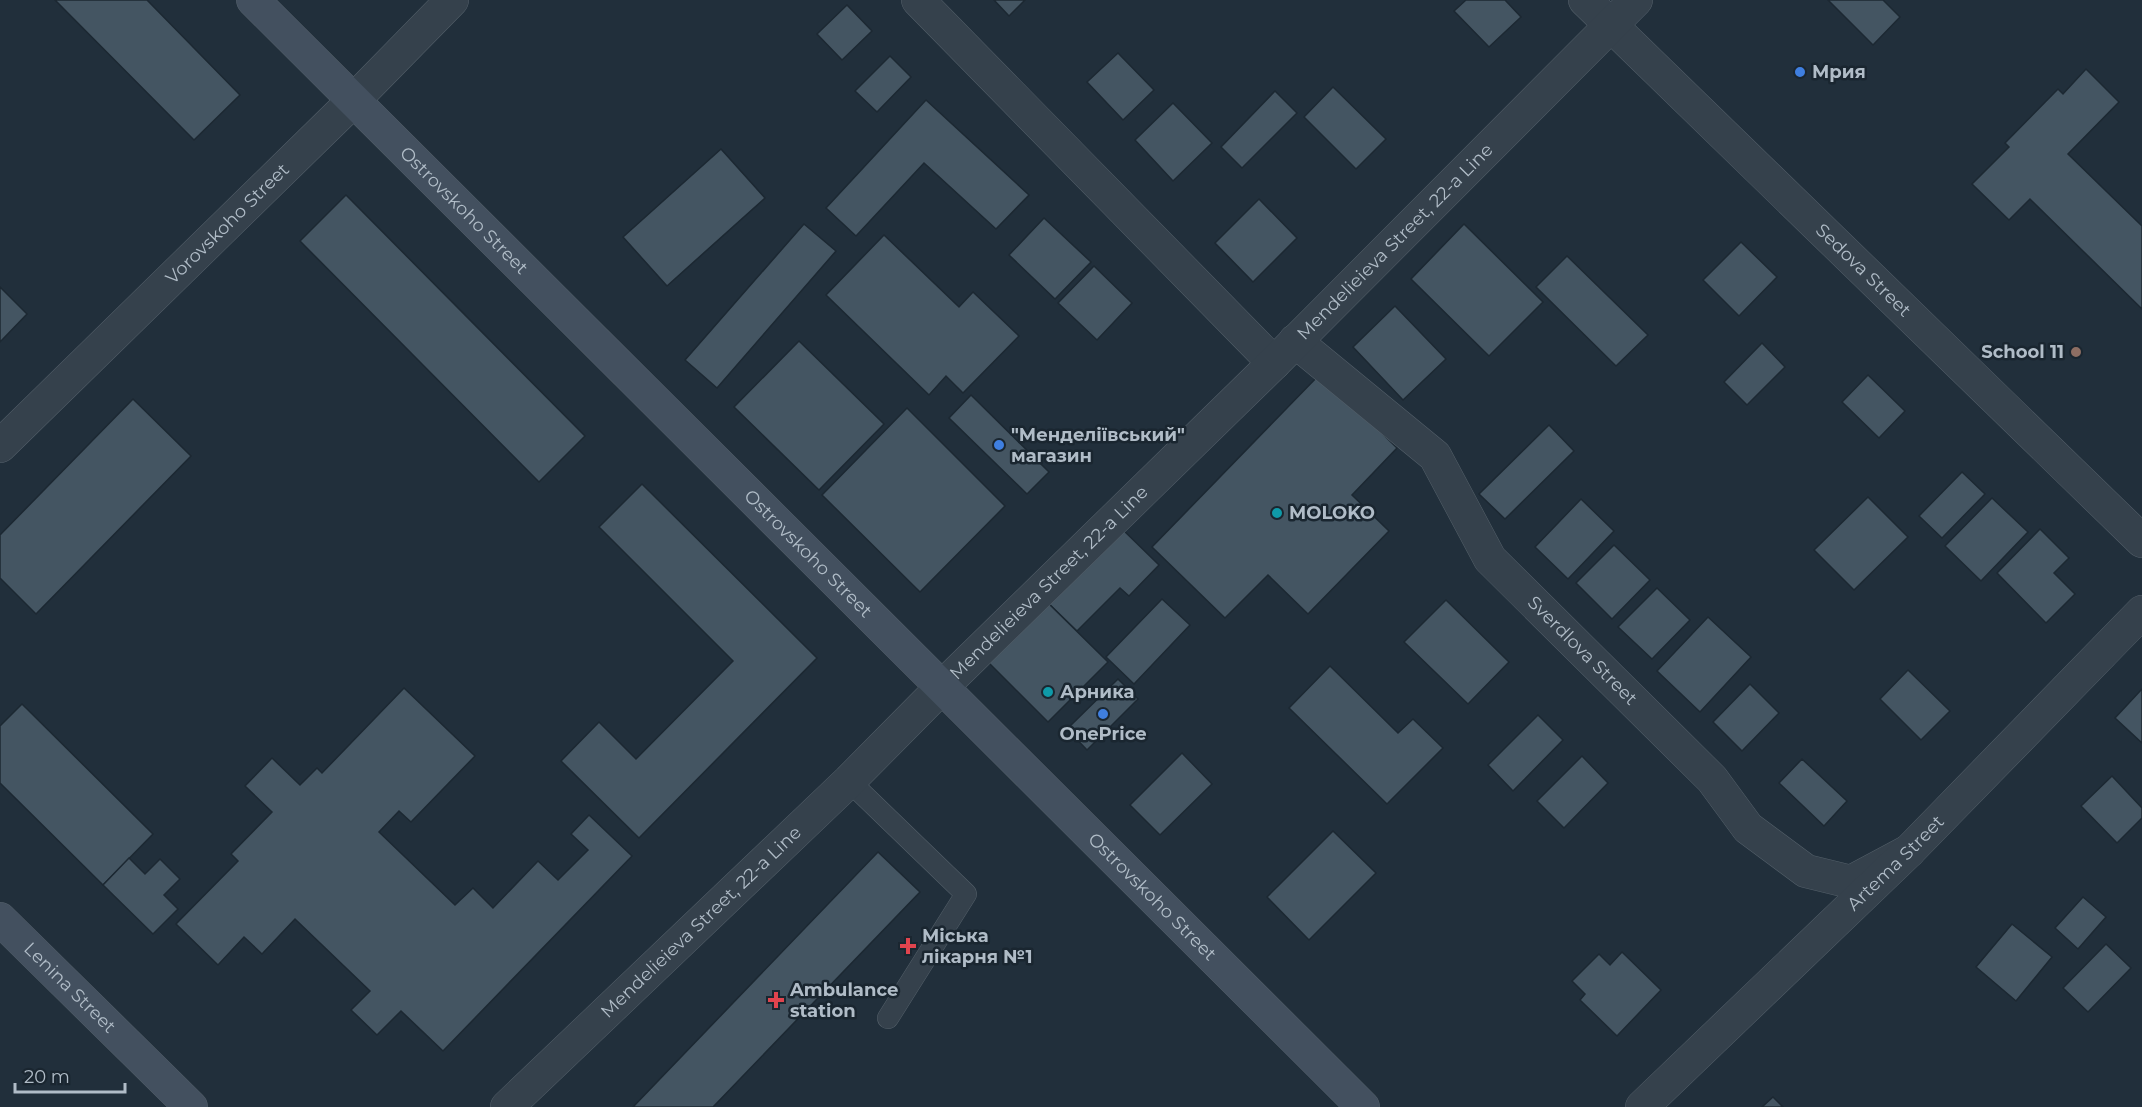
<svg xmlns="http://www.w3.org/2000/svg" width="2142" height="1107" font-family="Montserrat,sans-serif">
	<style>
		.building { fill: #445562; stroke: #1c2832; stroke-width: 1.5 }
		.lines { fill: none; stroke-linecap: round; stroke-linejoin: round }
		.lane-casing { stroke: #535f69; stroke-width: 22 }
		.street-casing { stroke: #535f69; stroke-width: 34 }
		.secondary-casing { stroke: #535f69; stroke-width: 34 }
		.lane { stroke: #35414c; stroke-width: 21 }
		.street { stroke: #35414c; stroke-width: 33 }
		.secondary { stroke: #43505f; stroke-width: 33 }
		.shop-dot { fill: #3f7fe0; stroke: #1a2630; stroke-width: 2 }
		.education-dot { fill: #8d6e63; stroke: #1a2630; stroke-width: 2 }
		.culture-dot { fill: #0f9aa8; stroke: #1a2630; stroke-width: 2 }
		.health-dot { fill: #e0444e; stroke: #1a2630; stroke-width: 2 }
		.labels { text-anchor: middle; stroke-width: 5; stroke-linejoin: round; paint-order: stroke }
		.poi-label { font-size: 18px; font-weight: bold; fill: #b0bcc7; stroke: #1a2630; text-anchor: start }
		.street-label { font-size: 18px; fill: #b0bcc7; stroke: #1a2630 }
	</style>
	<rect width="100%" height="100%" fill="#212f3b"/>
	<!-- building -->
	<g class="building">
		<path d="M55,0H147L240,95L194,140Z"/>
		<path d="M994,0H1025L1009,16Z"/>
		<path d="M1466,0H1505L1521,17L1489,47L1454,11Z"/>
		<path d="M1828,0H1883L1900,17L1873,45Z"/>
		<path d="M847,5L872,31L842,60L817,34Z"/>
		<path d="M1118,53L1154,90L1123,120L1087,82Z"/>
		<path d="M890,56L911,77L877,112L855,91Z"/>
		<path d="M2086,69L2119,102L2068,154L2142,226V309L2030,199L2009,220L1972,184L2009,147L2005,143L2058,89L2063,94Z"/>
		<path d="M1333,87L1386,139L1356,169L1304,117Z"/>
		<path d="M1275,91L1297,113L1242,168L1221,147Z"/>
		<path d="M926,100L1029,195L996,229L924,163L856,236L826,208Z"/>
		<path d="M1173,103L1212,143L1173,181L1135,140Z"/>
		<path d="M721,149L765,198L667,286L623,237Z"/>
		<path d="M346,195L585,436L539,482L300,241Z"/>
		<path d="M1259,199L1297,238L1253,282L1215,243Z"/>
		<path d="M1044,218L1091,262L1055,299L1009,255Z"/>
		<path d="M804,224L836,251L717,388L685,360Z"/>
		<path d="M1464,224L1543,302L1489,356L1411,279Z"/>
		<path d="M884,235L959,307L973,292L1019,336L963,393L946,376L929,395L826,295Z"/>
		<path d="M1741,242L1777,277L1739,316L1703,280Z"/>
		<path d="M1567,256L1648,335L1616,366L1536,287Z"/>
		<path d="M1094,266L1132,303L1097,340L1058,303Z"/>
		<path d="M0,287L27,314L0,342Z"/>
		<path d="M1395,306L1446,359L1403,400L1353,347Z"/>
		<path d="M799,341L884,424L819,490L734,407Z"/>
		<path d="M1762,343L1785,367L1747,405L1724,382Z"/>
		<path d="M1321,373L1397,448L1352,495L1389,531L1308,614L1268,575L1225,618L1152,547Z"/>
		<path d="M1868,375L1905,411L1879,438L1842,402Z"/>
		<path d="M971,395L1049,472L1027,494L949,418Z"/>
		<path d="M133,399L191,456L36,614L0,578V535Z"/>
		<path d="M907,408L1005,506L920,592L822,495Z"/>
		<path d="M1549,425L1574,451L1505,519L1479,494Z"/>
		<path d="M1962,472L1985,494L1942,538L1919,516Z"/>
		<path d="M642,484L817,658L639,838L561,761L599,722L636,759L733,661L599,527Z"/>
		<path d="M1868,497L1908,537L1854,590L1814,550Z"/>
		<path d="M1992,498L2028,532L1981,581L1945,546Z"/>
		<path d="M1581,499L1614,531L1568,579L1535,547Z"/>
		<path d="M1120,527L1159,565L1129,596L1120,588L1077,631L1047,602Z"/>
		<path d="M2040,529L2069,558L2054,573L2075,594L2046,623L1997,573Z"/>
		<path d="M1614,545L1650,580L1612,619L1576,583Z"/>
		<path d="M1657,588L1690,620L1652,659L1618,627Z"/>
		<path d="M1162,599L1190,625L1134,684L1106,657Z"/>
		<path d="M1446,600L1509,662L1468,704L1404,642Z"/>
		<path d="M1047,602L1108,662L1048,722L988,662Z"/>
		<path d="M1708,617L1751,657L1700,712L1657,671Z"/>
		<path d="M1330,666L1398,733L1413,719L1443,748L1387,804L1289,708Z"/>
		<path d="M1908,670L1950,711L1921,740L1880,699Z"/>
		<path d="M1118,679L1138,699L1087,750L1067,729Z"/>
		<path d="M1750,684L1779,713L1742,751L1713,722Z"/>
		<path d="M404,688L475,756L411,822L399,811L379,832L455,905L473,888L493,908L538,861L558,880L588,850L571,834L589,815L632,856L443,1051L401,1011L377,1035L351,1010L370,991L295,919L262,954L244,937L218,965L176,924L238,861L231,854L272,812L245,786L272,758L300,785L317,768L322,773Z"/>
		<path d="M2142,689V743L2115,718Z"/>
		<path d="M22,704L153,834L103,885L0,783V726Z"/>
		<path d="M1538,715L1563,740L1513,791L1488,765Z"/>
		<path d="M1182,753L1212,784L1160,835L1130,805Z"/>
		<path d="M1582,756L1608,783L1564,828L1537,801Z"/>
		<path d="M1802,759L1847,801L1824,826L1779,783Z"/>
		<path d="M2112,776L2142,808V818L2117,843L2081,806Z"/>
		<path d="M1333,831L1376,873L1309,940L1267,897Z"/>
		<path d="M878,852L920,892L713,1107H633Z"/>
		<path d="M129,858L145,874L160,859L180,879L164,895L178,909L153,934L103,885Z"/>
		<path d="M2083,897L2106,917L2078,949L2055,928Z"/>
		<path d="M2012,924L2052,957L2016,1001L1976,967Z"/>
		<path d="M2106,944L2131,968L2088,1012L2063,988Z"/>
		<path d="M1622,952L1661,990L1617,1036L1580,1000L1585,994L1572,981L1599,954L1610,965Z"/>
		<path d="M1773,1097L1783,1107H1762Z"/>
	</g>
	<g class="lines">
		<defs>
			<path id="lane" d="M849,781L966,894L888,1018"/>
			<g id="street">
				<path d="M918,0L1274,363"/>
				<path id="s1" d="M1585,0L2142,541"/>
				<path id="s2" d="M1295,341L1435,456L1490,559L1712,779L1748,828L1806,871L1851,882L1909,851"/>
				<path id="s3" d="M0,446L355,99L452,0"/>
				<path id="s4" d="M507,1107L849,781L943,686L1274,363L1636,0"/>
				<path id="s5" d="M1642,1107L1909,851L2142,612"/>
			</g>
			<g id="secondary">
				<path id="s6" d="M253,0L1363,1107"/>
				<path id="s7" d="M0,919L191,1107"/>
			</g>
		</defs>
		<!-- lane casing -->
		<use href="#lane" class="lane-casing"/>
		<!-- street casing -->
		<use href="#street" class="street-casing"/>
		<!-- secondary casing -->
		<use href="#secondary" class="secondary-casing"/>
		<!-- lane -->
		<use href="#lane" class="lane"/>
		<!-- street -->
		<use href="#street" class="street"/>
		<!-- secondary -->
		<use href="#secondary" class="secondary"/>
	</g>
	<!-- markers -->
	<g class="shop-dot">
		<circle cx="1800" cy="72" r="6"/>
		<circle cx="999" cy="445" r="6"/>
		<circle cx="1103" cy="714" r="6"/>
	</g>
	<circle class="education-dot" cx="2076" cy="352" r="6"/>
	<g class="culture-dot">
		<circle cx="1277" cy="513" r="6"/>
		<circle cx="1048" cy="692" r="6"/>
	</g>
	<g class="health-dot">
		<path d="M905 937h6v6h6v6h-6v6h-6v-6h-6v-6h6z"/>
		<path d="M773 991h6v6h6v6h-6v6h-6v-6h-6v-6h6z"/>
	</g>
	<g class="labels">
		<!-- poi labels -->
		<g class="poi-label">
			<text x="1812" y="78">Мрия</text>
			<text x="2064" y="358" text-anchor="end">School 11</text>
			<text x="1011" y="441">"Менделіївський"<tspan x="1011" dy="21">магазин</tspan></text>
			<text x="1289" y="519">MOLOKO</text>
			<text x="1060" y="698">Арника</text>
			<text x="1103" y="740" text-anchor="middle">OnePrice</text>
			<text x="922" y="942">Міська<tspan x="922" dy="21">лікарня №1</tspan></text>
			<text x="790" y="996">Ambulance<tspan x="790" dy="21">station</tspan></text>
		</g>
		<!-- street labels -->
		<g class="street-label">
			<text dy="6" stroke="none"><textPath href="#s6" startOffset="298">Ostrovskoho Street</textPath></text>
			<text dy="6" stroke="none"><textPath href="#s3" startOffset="318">Vorovskoho Street</textPath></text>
			<text dy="6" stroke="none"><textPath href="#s4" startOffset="1240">Mendelieieva Street, 22-a Line</textPath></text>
			<text dy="6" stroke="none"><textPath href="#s1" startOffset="388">Sedova Street</textPath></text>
			<text dy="6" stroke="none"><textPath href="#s6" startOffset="784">Ostrovskoho Street</textPath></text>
			<text dy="6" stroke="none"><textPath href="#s4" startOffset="754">Mendelieieva Street, 22-a Line</textPath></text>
			<text dy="6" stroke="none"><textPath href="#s2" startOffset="428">Sverdlova Street</textPath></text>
			<text dy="6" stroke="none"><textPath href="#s5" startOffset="352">Artema Street</textPath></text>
			<text dy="6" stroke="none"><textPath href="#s6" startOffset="1270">Ostrovskoho Street</textPath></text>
			<text dy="6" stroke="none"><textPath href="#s4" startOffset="268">Mendelieieva Street, 22-a Line</textPath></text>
			<text dy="6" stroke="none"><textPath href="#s7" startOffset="98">Lenina Street</textPath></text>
		</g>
	</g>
	<!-- scale -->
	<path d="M15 1083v9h110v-9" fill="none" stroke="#b0bcc7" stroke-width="3"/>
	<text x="24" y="1083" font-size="18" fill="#b0bcc7" stroke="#1a2630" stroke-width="4.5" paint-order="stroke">20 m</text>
</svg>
